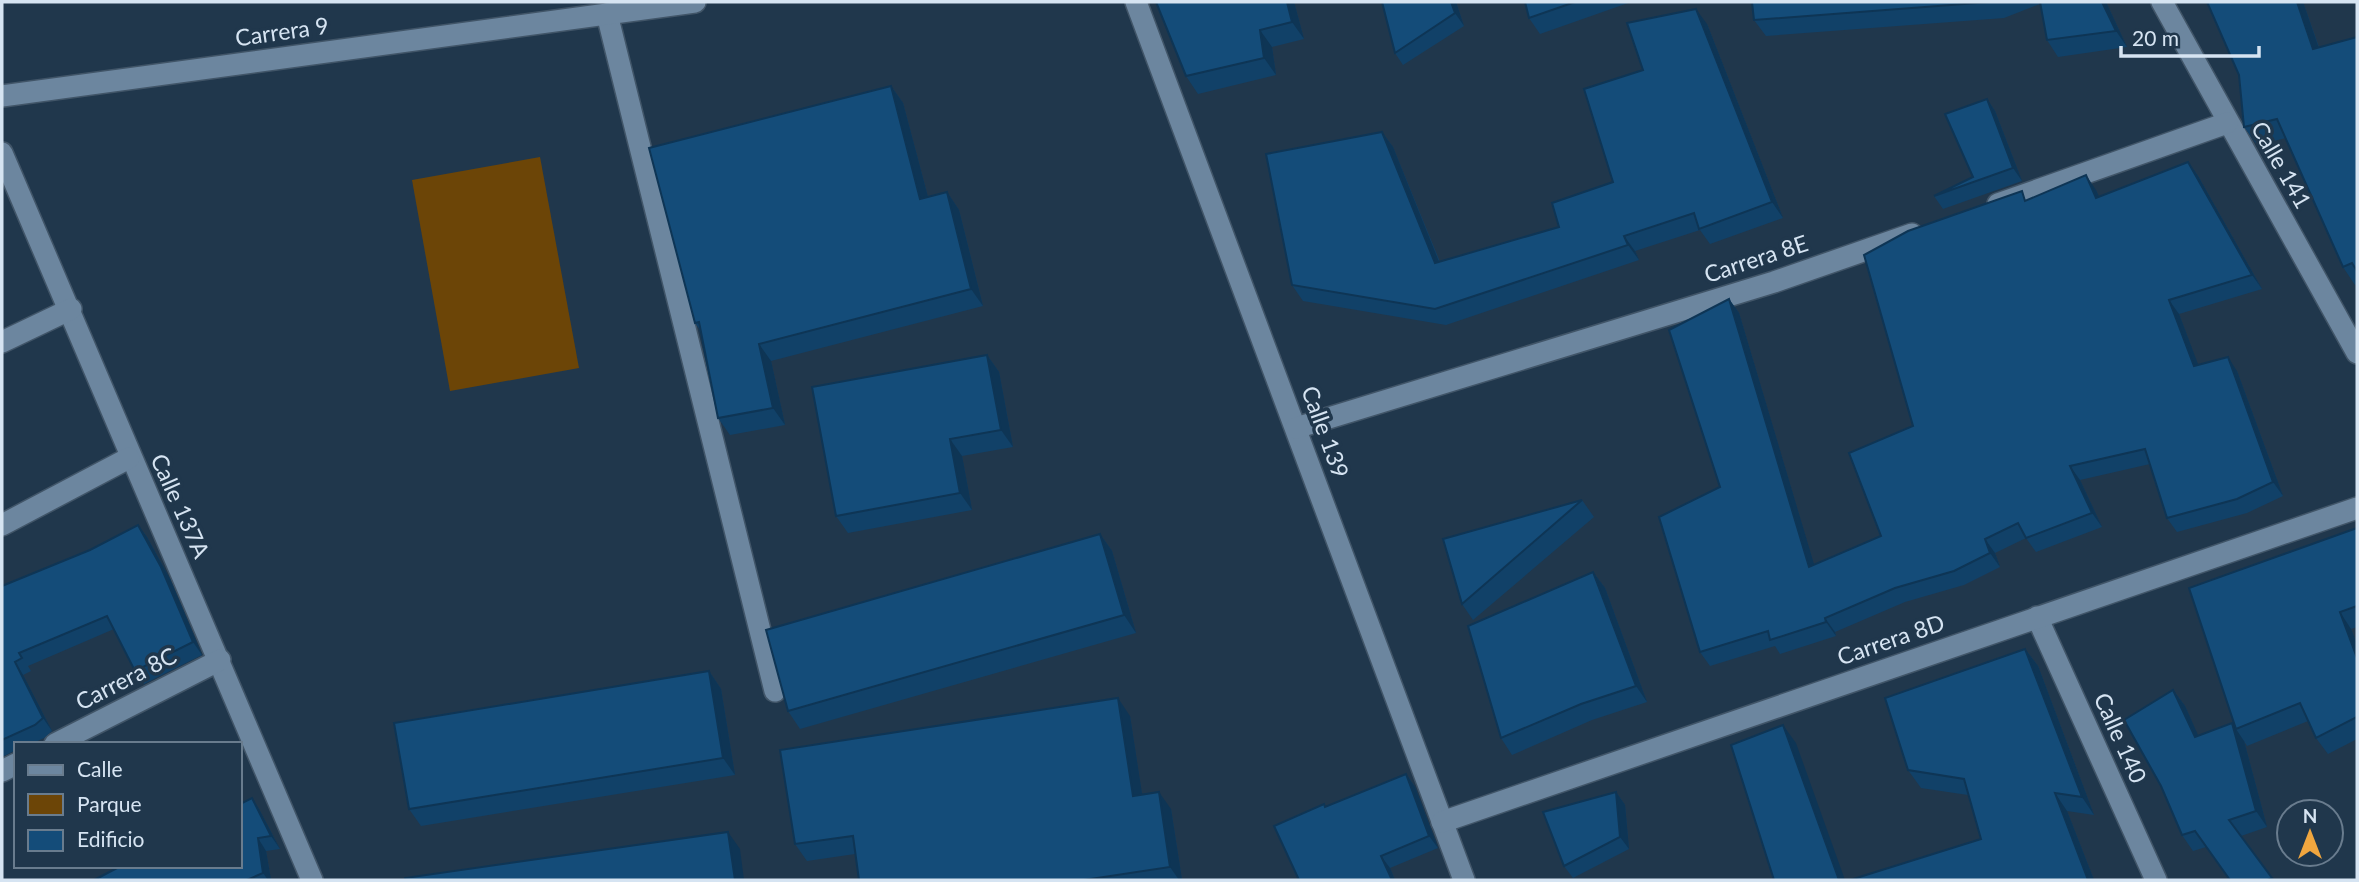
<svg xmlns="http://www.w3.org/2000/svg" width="2359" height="882" font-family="Lato,sans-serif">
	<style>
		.green { fill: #6c4507 }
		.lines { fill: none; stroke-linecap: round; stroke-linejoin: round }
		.lane-casing { stroke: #415568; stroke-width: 24 }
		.street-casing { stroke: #415568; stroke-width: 24 }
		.secondary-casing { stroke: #415568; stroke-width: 24 }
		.lane { stroke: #6c869f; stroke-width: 21 }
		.street { stroke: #6c869f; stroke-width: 21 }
		.secondary { stroke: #6c869f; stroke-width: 21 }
		.wall { fill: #114168 }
		.shaded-wall { fill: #0e3555 }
		.building { fill: #144c79; stroke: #0e3555; stroke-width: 2 }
		.labels { text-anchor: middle; stroke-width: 7; stroke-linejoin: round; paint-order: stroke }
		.street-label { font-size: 23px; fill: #d6e4f2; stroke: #20374c }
	</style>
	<rect width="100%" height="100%" fill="#20374c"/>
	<!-- green -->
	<path class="green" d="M540,157L579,368L450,391L412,180Z"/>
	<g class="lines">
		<defs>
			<path id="lane" d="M607,14L775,691"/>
			<g id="street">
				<path d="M1136,2L1464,880"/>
				<path d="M2162,2L2357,353"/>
				<path d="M2,153L312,880"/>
				<path d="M1998,204L2227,123"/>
				<path d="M2,342L71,309"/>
				<path d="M1296,428L1774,282L1912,234"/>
				<path d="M2,525L129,458"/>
				<path d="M2037,617L2156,880"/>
				<path d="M55,744L220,660"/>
				<path d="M2,771L16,764"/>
				<path d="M1442,822L2357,508"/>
			</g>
			<path id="secondary" d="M2,96L695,2"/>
		</defs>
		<!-- lane casing -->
		<use href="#lane" class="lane-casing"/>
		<!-- street casing -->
		<use href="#street" class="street-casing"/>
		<!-- secondary casing -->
		<use href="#secondary" class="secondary-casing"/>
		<!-- lane -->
		<use href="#lane" class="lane"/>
		<!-- street -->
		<use href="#street" class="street"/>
		<!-- secondary -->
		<use href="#secondary" class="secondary"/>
	</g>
	<!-- wall -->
	<g class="wall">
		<path d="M1156,2H1294L1304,39L1272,47L1276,75L1198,94L1186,76Z"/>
		<path d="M1382,2H1456L1464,26L1403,65L1395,53Z"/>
		<path d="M1525,2H1631L1540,34L1529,18Z"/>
		<path d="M1752,2H2106L2127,47L2058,57L2047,40L2040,4L2004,18L1766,36L1754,20Z"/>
		<path d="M2207,2H2303L2319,47L2357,37V284L2355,285L2343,267L2286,138L2257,145L2244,127L2239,75Z"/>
		<path d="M1707,24L1783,218L1710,244L1700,230L1635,251L1639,260L1446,325L1303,301L1292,285L1382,132L1393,147L1440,262L1559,227L1613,182L1643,70Z"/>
		<path d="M891,86L903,103L928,197L947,192L959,210L983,306L771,361L785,425L730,435L718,418L701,331L695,323Z"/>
		<path d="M1987,99L1995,111L2022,181L1943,209L1934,196L1973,177Z"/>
		<path d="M2188,162L2198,176L2262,289L2179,314L2198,365L2237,371L2283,496L2247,513L2177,532L2167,518L2150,464L2080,480L2102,527L2036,552L2026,538L1995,553L2000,567L1964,585L1905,602L1835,632L1836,636L1780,654L1775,646L1710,666L1700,652L1720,487L1729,299L1739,313L1814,565L1881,536L1913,426L2028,200L2096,190L2099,197Z"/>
		<path d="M987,355L999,372L1013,447L962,456L972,510L848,533L836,516Z"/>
		<path d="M1582,500L1594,517L1473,620L1462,604Z"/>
		<path d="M138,525L147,537L170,579L202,655L144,684L135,671L114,629L28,666L31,671L23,675L52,731L44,738L31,744H16V750L2,757V586L90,550Z"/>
		<path d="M2357,528V627L2351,629L2357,644V739L2328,754L2316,738L2308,721L2247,746L2244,741L2267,827L2241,836L2274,880H2230L2206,847L2193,851L2182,835L2173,690L2185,706L2198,736L2235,727Z"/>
		<path d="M1100,534L1112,551L1136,633L800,729L788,711Z"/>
		<path d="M1593,572L1605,588L1647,702L1592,720L1512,755L1501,738Z"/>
		<path d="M2025,649L2038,666L2094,815L2067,811L2094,880H1850L1981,839L1968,795L1921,788L1908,770Z"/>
		<path d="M709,671L721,689L735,775L421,826L409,809Z"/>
		<path d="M1130,716L1142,795L1171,809L1182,880H859L855,854L807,861L795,844Z"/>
		<path d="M1406,774L1415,787L1438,848L1390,868L1395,880H1299L1324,804L1326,807Z"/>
		<path d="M1616,792L1625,805L1629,849L1573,878L1564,866Z"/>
		<path d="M252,798L260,811L280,849L266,851L271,880H94Z"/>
	</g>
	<!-- shaded-wall -->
	<g class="shaded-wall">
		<path d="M1287,2H1294L1304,39L1292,22Z"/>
		<path d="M1451,2H1456L1464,26L1455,13Z"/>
		<path d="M2102,2H2106L2127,47L2116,31Z"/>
		<path d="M2297,2H2303L2325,66L2313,49Z"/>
		<path d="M1696,9L1707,24L1783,218L1772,202Z"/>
		<path d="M1260,30L1272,47L1276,75L1264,58Z"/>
		<path d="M891,86L903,103L933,216L920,199Z"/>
		<path d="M1987,99L1995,111L2022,181L2013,168Z"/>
		<path d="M1382,132L1393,147L1446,279L1435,263Z"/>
		<path d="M2188,162L2198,176L2262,289L2252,275Z"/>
		<path d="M2086,175L2096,190L2106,212L2096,198Z"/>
		<path d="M947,192L959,210L983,306L971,289Z"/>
		<path d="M1624,236L1635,251L1639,260L1628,245Z"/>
		<path d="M1729,299L1739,313L1819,581L1809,567Z"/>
		<path d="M2169,300L2179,314L2204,380L2194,366Z"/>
		<path d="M759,344L771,361L785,425L773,408Z"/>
		<path d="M987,355L999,372L1013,447L1001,430Z"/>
		<path d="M2228,357L2237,371L2283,496L2273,482Z"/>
		<path d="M950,439L962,456L972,510L960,493Z"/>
		<path d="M2070,466L2080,480L2102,527L2092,513Z"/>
		<path d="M138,525L147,537L170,579L202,655L193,642Z"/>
		<path d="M1100,534L1112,551L1136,633L1124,615Z"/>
		<path d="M1985,539L1995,553L2000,567L1990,553Z"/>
		<path d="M1593,572L1605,588L1647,702L1636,686Z"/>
		<path d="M2340,612L2351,629L2357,644V658Z"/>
		<path d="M1825,618L1835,632L1836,636L1826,622Z"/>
		<path d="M2025,649L2038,666L2094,815L2082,797Z"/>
		<path d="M15,662L23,675L52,731L43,718Z"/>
		<path d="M709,671L721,689L735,775L723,758Z"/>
		<path d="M2173,690L2185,706L2206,753L2195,737Z"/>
		<path d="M1118,698L1130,716L1145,813L1133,796Z"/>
		<path d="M2232,723L2244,741L2267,827L2256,811Z"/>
		<path d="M1783,725L1796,743L1845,880H1839Z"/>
		<path d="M1406,774L1415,787L1438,848L1429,836Z"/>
		<path d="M1159,792L1171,809L1182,880H1179L1170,867Z"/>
		<path d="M1616,792L1625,805L1629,849L1620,837Z"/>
		<path d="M2055,793L2067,811L2094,880H2088Z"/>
		<path d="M252,798L260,811L280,849L271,836Z"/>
		<path d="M728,832L740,849L744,880H735Z"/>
		<path d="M258,838L266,851L271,880H268L263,873Z"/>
		<path d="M1381,856L1390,868L1395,880H1392Z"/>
	</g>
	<!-- building -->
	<g class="building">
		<path d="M1156,2H1287L1292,22L1260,30L1264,58L1186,76Z"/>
		<path d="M1382,2H1451L1455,13L1395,53Z"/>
		<path d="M1525,2H1575L1529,18Z"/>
		<path d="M1752,2H1990L1754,20Z"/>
		<path d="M2040,2H2102L2116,31L2047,40Z"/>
		<path d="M2207,2H2297L2313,49L2357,37V271L2352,263L2343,267L2277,119L2244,127L2239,75Z"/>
		<path d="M1696,9L1772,202L1699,229L1694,213L1624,236L1628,245L1435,309L1292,285L1266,154L1382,132L1435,263L1559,227L1552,203L1613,182L1584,89L1643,70L1627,23Z"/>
		<path d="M891,86L920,199L947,192L971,289L759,344L773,408L718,418L699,322L695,323L649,148Z"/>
		<path d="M1987,99L2013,168L1934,196L1973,177L1945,114Z"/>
		<path d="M2188,162L2252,275L2169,300L2194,366L2228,357L2273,482L2237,499L2167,518L2145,449L2070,466L2092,513L2026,538L2018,523L1985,539L1990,553L1954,571L1895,588L1825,618L1826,622L1770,640L1768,631L1700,652L1659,517L1720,487L1669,330L1729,299L1809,567L1881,536L1849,453L1913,426L1864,255L1908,231L2022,191L2025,201L2086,175L2096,198Z"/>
		<path d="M987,355L1001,430L950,439L960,493L836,516L812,387Z"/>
		<path d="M1582,500L1462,604L1443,539Z"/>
		<path d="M138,525L161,567L193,642L135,671L107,616L19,653L22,658L15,662L43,718L35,725L2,740V586L90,550Z"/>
		<path d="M2357,528V606L2340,612L2357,658V717L2316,738L2300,703L2236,729L2189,588Z"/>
		<path d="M1100,534L1124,615L788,711L766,630Z"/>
		<path d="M1593,572L1636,686L1581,704L1501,738L1468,626Z"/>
		<path d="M2025,649L2082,797L2055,793L2088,880H1850L1981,839L1964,779L1908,770L1885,698Z"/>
		<path d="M709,671L723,758L409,809L394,723Z"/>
		<path d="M2173,690L2195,737L2232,723L2256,811L2229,820L2272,878L2268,880H2230L2195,831L2182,835L2161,786L2124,720Z"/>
		<path d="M1118,698L1133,796L1159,792L1170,867L1084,880H859L853,836L795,844L780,750Z"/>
		<path d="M1783,725L1839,880H1774L1731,745Z"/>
		<path d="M1406,774L1429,836L1381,856L1392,880H1299L1274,826L1324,804L1325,807Z"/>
		<path d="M1616,792L1620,837L1564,866L1543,812Z"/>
		<path d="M252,798L271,836L258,838L263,873L247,880H94L121,866H240V804Z"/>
		<path d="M728,832L735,880H405V878Z"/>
	</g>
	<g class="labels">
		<!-- street labels -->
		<g class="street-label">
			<text transform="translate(282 32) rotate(-8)" y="8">Carrera 9</text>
			<text transform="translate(2281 165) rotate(60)" y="8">Calle 141</text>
			<text transform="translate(1756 259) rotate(-18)" y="8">Carrera 8E</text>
			<text transform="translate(1325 432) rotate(70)" y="8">Calle 139</text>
			<text transform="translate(180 506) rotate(66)" y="8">Calle 137A</text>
			<text transform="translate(1891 640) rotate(-19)" y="8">Carrera 8D</text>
			<text transform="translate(126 679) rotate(-27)" y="8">Carrera 8C</text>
			<text transform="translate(2120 738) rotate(66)" y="8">Calle 140</text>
		</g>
	</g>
	<!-- border -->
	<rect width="2359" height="882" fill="none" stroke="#d6e4f2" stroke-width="7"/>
	<!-- legend -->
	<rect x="14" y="742" width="228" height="126" fill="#20374c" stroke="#697c8e" stroke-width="2"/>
	<rect x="28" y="765" width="35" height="10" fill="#6c869f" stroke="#697c8e" stroke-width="2"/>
	<text x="77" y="777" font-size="21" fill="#d6e4f2">Calle</text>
	<rect x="28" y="794" width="35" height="21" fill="#6c4507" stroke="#697c8e" stroke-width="2"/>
	<text x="77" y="812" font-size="21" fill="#d6e4f2">Parque</text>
	<rect x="28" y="830" width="35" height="21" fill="#144c79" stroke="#697c8e" stroke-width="2"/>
	<text x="77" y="847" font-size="21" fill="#d6e4f2">Edificio</text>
	<!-- north arrow -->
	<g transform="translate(2310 833)"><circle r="33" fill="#20374c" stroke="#697c8e" stroke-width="2"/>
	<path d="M0-5L12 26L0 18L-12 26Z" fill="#f0a63f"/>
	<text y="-10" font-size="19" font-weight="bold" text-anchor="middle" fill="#d6e4f2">N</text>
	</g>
	<!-- scale -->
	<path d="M2121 46v10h138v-10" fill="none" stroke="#d6e4f2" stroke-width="3.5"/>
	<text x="2132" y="46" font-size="21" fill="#d6e4f2" stroke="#20374c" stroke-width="5" paint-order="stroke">20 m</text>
</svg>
